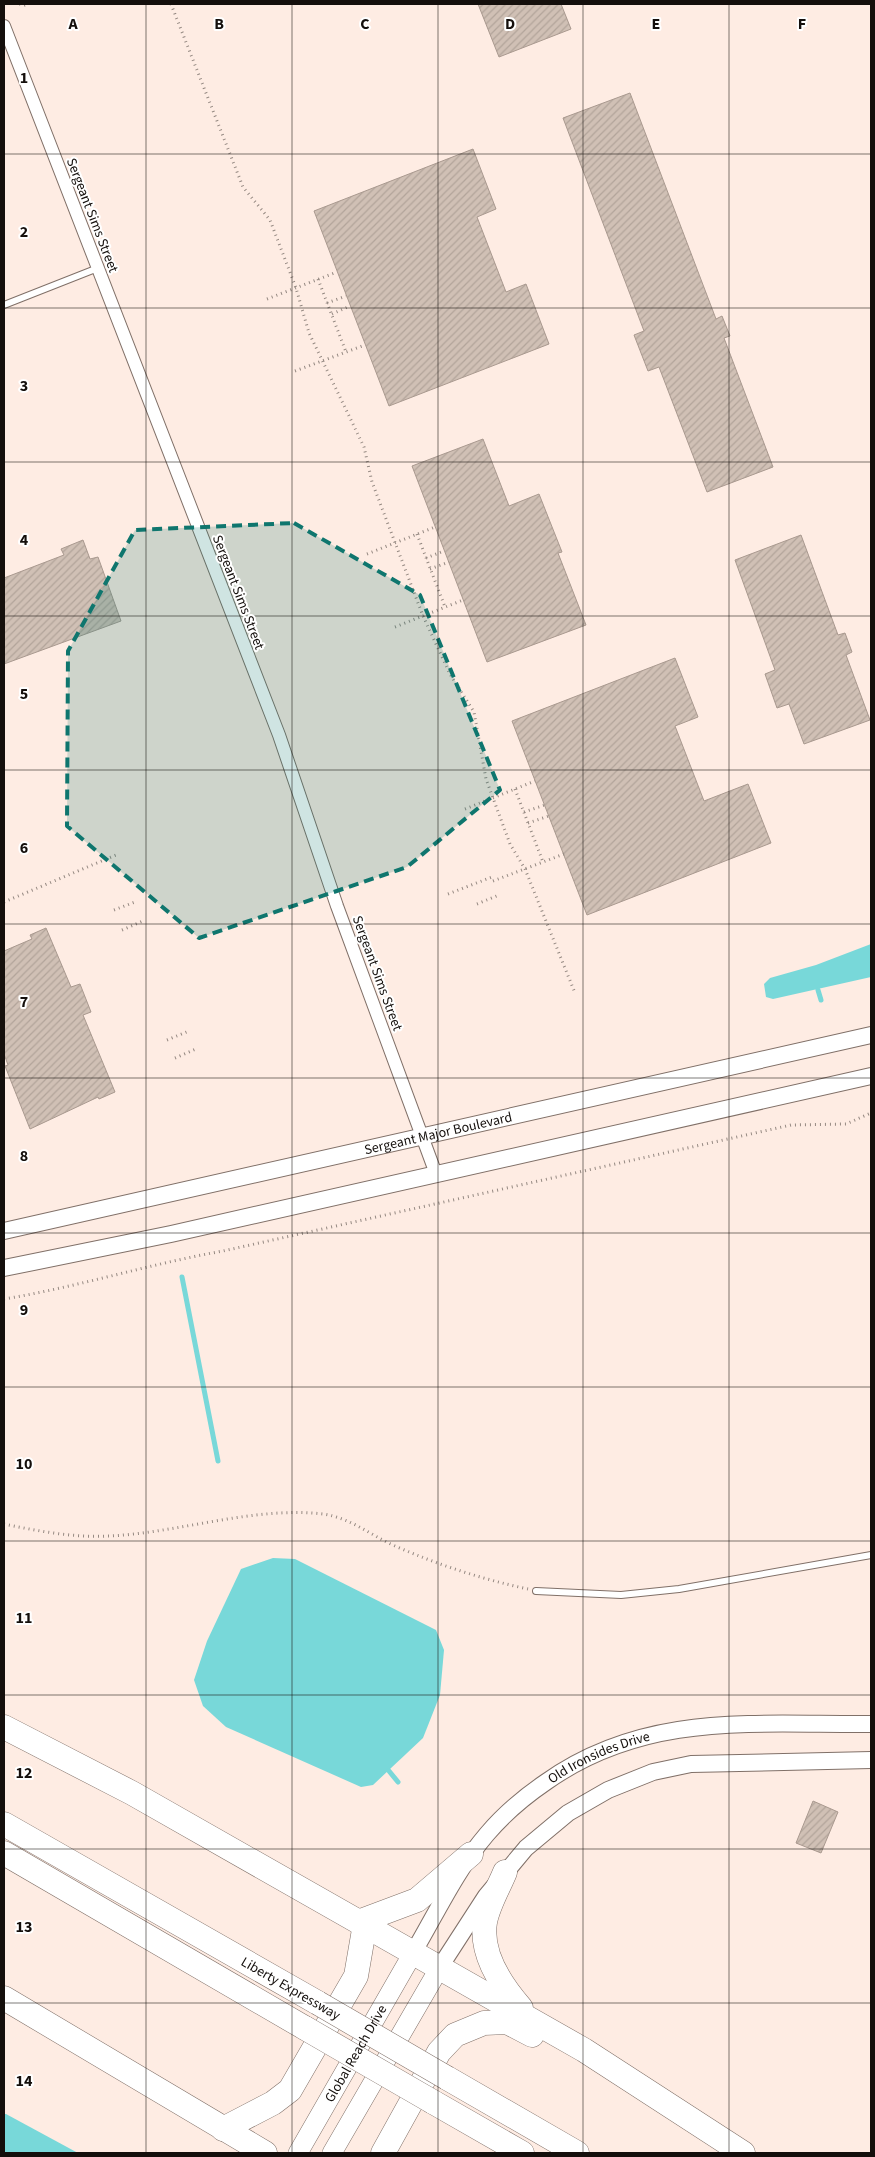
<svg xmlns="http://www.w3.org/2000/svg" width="875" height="2157" font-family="'Source Sans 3',sans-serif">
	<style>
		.water { fill: #78d8d9 }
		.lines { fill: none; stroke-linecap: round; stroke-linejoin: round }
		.stream { stroke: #78d8d9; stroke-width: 5 }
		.building { fill: url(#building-hatch); stroke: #a9998f }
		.service-casing { stroke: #807068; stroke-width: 8 }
		.minor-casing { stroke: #807068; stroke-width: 14 }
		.tertiary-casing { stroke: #807068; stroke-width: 18 }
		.secondary-casing { stroke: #807068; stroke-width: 20 }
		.motorway-casing { stroke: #807068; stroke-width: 25 }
		.path { stroke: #958982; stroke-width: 3; stroke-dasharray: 1 4; stroke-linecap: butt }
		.service { stroke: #fff; stroke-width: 6 }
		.minor { stroke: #fff; stroke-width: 12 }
		.tertiary { stroke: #fff; stroke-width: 16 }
		.secondary { stroke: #fff; stroke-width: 19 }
		.motorway { stroke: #fff; stroke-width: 24 }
		.motorway-bridge-casing { stroke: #807068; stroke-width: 25; stroke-linecap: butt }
		.motorway-bridge { stroke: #fff; stroke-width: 24 }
		.marked { fill: #0f766e; fill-opacity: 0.2; stroke: #0f766e; stroke-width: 4; stroke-dasharray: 10 6; stroke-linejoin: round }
		.grid { fill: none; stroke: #140f0c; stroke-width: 1; stroke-opacity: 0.55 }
		.labels { text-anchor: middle; stroke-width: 4; stroke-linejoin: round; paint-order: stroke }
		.street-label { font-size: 14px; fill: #140f0c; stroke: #fff }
		.grid-label { font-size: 16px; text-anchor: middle; font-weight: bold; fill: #140f0c; stroke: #fff; stroke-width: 4; stroke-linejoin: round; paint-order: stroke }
	</style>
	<defs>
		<pattern id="building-hatch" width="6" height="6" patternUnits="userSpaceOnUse" patternTransform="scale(1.25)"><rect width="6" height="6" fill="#d0c0b5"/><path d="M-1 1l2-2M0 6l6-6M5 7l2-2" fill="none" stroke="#b2a49a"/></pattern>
	</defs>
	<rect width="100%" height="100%" fill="#feece3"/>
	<!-- water -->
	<g class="water">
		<path d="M871,944V977L773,999L766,997L764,984L770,978L816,965Z"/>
		<path d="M273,1558L295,1559L436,1630L444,1650L440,1695L423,1738L373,1785L361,1787L226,1727L203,1706L194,1680L207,1641L241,1569Z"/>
		<path d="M4,2114H6L78,2153H4Z"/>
	</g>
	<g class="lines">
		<!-- stream -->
		<g class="stream">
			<path d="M818,990L821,1000"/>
			<path d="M182,1277L218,1461"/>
			<path d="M389,1771L398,1782"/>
		</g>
	</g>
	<!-- building -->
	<g class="building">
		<path d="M478,4H561L571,29L499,57Z"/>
		<path d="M630,93L716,319L722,316L730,336L724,338L773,467L707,492L659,367L648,371L634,335L644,331L563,118Z"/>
		<path d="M473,149L496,209L477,217L506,292L526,284L549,344L389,406L314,211Z"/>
		<path d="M483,439L509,506L539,494L562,552L558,553L586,625L487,662L412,466Z"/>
		<path d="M801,535L838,635L845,633L852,652L846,655L870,720L804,744L789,704L777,708L765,674L775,670L735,560Z"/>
		<path d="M83,540L90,559L98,557L121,621L4,664V578L64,555L61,549Z"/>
		<path d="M675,658L698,717L675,726L704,801L748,784L771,843L587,915L512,721Z"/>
		<path d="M46,928L71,987L80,984L91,1012L83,1015L115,1092L99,1099L98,1097L30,1129L5,1066L8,1065L4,1054V951L32,939L30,935Z"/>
		<path d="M813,1801L838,1812L821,1853L796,1843Z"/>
	</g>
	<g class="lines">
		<defs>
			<g id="service">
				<path d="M4,305L98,268"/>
				<path d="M536,1591L621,1595L679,1589L871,1555"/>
			</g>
			<path id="minor" d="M4,26L279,735L337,906L436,1174"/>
			<g id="tertiary">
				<path id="s1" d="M4,1231L871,1035"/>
				<path d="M4,1268L171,1234L871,1076"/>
				<path id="s2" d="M413,1953C436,1914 457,1869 487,1834C504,1814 524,1797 546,1782C646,1711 756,1725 871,1724"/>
				<path d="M440,1967L486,1896L526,1848L568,1813L608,1790L653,1772L691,1764L871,1760"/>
			</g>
			<g id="secondary">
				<path id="s3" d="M298,2153L413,1953"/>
				<path d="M332,2153L440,1967"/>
			</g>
			<g id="motorway">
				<path d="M4,1727L132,1793L584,2050L743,2153"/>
				<path d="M4,1824L318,2003"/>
				<path d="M4,1853L305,2028"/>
				<path d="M505,1872C499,1887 488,1905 485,1922C480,1954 501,1985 521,2008"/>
				<path d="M361,1921L417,1900L471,1854"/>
				<path d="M4,1998L265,2153"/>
				<path d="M447,2078L577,2153"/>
				<path d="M433,2102L522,2153"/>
				<path d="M223,2129L273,2103L290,2090L356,1976L365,1924"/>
				<path d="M383,2153L439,2052L455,2035L484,2023L507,2022L532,2035"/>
			</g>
		</defs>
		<!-- service casing -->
		<use href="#service" class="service-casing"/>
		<!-- minor casing -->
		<use href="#minor" class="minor-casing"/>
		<!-- tertiary casing -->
		<use href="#tertiary" class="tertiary-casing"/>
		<!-- secondary casing -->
		<use href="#secondary" class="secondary-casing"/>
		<!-- motorway casing -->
		<use href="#motorway" class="motorway-casing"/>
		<!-- path -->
		<g class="path">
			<path d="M20,4L22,6L28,4"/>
			<path d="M171,4L243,187L270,220L296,288L309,333L364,447L372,482L423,616L450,674L474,712L486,779L510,844L525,869L575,993"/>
			<path d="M318,279L346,352"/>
			<path d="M267,299L337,272"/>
			<path d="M327,303L346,296"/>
			<path d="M332,314L350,306"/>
			<path d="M295,371L365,345"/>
			<path d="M417,534L445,607"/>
			<path d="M367,554L435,527"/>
			<path d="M426,558L444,551"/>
			<path d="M430,569L449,562"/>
			<path d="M395,627L463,600"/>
			<path d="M515,789L543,862"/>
			<path d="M465,809L535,781"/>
			<path d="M524,812L545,805"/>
			<path d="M528,823L549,816"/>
			<path d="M493,881L564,854"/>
			<path d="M448,894L492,877"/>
			<path d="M4,902L116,855"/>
			<path d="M477,904L499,895"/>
			<path d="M114,910L135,902"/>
			<path d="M122,930L143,921"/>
			<path d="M167,1040L189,1031"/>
			<path d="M175,1058L196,1049"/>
			<path d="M4,1299C78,1287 149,1264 223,1251L791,1125L846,1124L871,1113"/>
			<path d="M4,1524C38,1531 74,1538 109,1536C178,1533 254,1506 323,1514C351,1518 370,1535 395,1546C439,1565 481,1579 528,1589"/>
		</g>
		<!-- service -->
		<use href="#service" class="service"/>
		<!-- minor -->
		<use href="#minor" class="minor"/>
		<!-- tertiary -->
		<use href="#tertiary" class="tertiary"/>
		<!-- secondary -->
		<use href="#secondary" class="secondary"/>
		<!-- motorway -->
		<use href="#motorway" class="motorway"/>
		<defs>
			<g id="motorway-bridge">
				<path d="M318,2003L447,2078"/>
				<path d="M305,2028L433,2102"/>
			</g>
		</defs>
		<!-- motorway-bridge casing -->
		<use href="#motorway-bridge" class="motorway-bridge-casing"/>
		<!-- motorway-bridge -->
		<use href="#motorway-bridge" class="motorway-bridge"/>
	</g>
	<!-- marked area -->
	<path class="marked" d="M294,523L420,595L500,790L407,867L199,938L67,826L68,651L135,530Z"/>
	<!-- grid -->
	<path class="grid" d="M146,4V2153M292,4V2153M438,4V2153M583,4V2153M729,4V2153M4,154H871M4,308H871M4,462H871M4,616H871M4,770H871M4,924H871M4,1078H871M4,1233H871M4,1387H871M4,1541H871M4,1695H871M4,1849H871M4,2003H871"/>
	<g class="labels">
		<!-- street labels -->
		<g class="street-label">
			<text transform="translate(93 215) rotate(69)" y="5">Sergeant Sims Street</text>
			<text transform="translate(239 592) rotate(69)" y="5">Sergeant Sims Street</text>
			<text transform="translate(378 973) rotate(70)" y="5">Sergeant Sims Street</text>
			<text dy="5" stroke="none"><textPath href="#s1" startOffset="445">Sergeant Major Boulevard</textPath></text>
			<text dy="5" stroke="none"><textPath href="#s2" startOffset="278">Old Ironsides Drive</textPath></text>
			<text transform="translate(291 1988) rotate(30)" y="5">Liberty Expressway</text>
			<text dy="5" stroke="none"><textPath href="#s3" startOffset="115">Global Reach Drive</textPath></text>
		</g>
	</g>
	<g class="grid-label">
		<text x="73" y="29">A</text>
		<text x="219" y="29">B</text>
		<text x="365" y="29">C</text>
		<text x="510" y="29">D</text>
		<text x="656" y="29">E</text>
		<text x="802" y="29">F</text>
		<text x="24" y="83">1</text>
		<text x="24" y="237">2</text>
		<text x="24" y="391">3</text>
		<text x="24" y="545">4</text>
		<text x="24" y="699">5</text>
		<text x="24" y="853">6</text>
		<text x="24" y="1007">7</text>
		<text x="24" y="1161">8</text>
		<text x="24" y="1315">9</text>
		<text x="24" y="1469">10</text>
		<text x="24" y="1623">11</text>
		<text x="24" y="1778">12</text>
		<text x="24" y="1932">13</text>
		<text x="24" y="2086">14</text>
	</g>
	<!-- border -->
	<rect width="875" height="2157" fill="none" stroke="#140f0c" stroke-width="10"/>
</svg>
